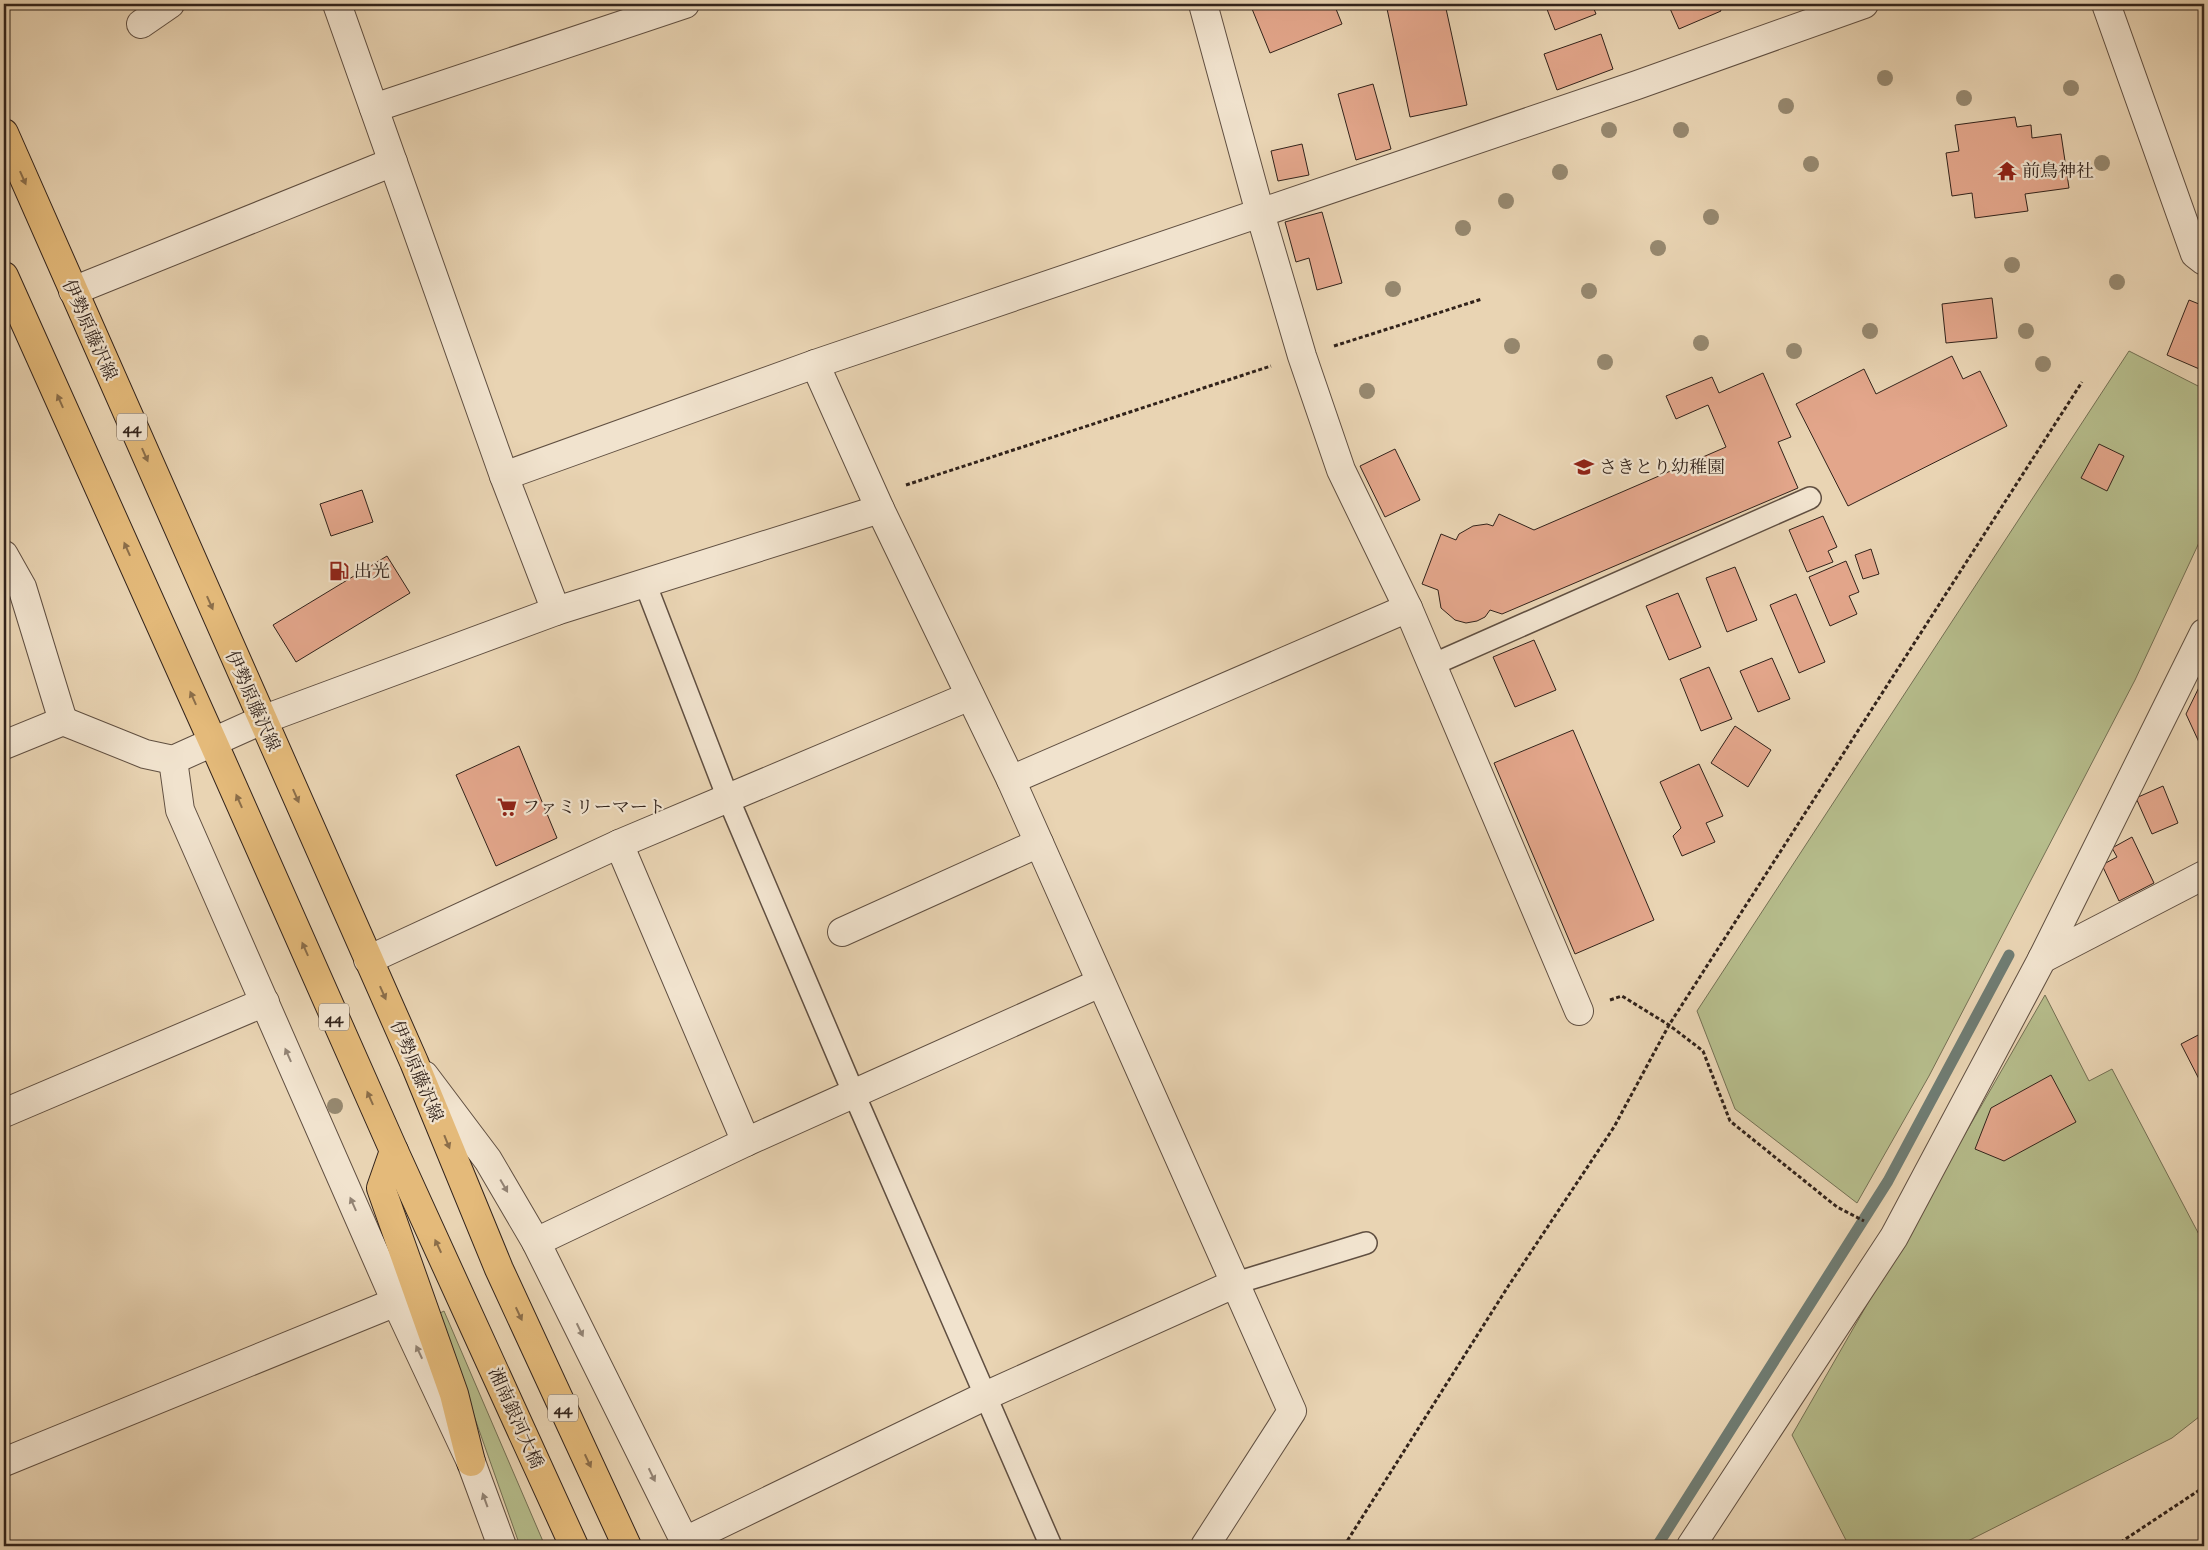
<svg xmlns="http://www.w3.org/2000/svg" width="2208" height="1550" font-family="'IM FELL DW Pica','Noto Serif JP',serif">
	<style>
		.green { fill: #b6bd8c; stroke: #747054 }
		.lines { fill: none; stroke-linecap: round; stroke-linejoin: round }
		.stream { stroke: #6f7c73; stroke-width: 11 }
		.building { fill: #e3a68b; stroke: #32231b }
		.service-casing { stroke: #604f41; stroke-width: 24 }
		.minor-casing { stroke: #604f41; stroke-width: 30 }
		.tertiary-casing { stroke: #604f41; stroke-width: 30 }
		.primary-casing { stroke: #32231b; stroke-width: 30 }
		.path { stroke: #32231b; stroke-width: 3; stroke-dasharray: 4 2.5; stroke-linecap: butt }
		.service { stroke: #f1e3ce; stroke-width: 21 }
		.minor { stroke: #f1e3ce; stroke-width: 28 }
		.tertiary { stroke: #f1e3ce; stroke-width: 28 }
		.primary { stroke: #e4ba7a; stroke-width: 28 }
		.tree { fill: #96886f }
		.oneway { fill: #8b6e4a }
		.oneway2 { fill: #928374 }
		.labels { text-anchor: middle; stroke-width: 4.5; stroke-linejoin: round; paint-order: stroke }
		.shield { fill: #f1e3ce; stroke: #6b5d51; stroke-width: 1 }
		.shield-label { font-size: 16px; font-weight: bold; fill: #32231b }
		.poi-label { font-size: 18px; fill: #32231b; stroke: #f1e3ce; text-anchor: start }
		.street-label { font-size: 18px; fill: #32231b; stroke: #f1e3ce }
	</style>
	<rect width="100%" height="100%" fill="#e9d4b3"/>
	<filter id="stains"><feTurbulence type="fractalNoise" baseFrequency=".004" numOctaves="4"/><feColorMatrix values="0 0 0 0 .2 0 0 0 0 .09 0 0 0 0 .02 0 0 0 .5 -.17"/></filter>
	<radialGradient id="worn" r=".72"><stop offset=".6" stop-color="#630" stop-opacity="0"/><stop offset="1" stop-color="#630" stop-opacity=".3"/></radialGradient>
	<!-- green -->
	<g class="green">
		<path d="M2129,351L2204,389V532L2135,680L1929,1076L1857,1203L1735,1109L1697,1011Z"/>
		<path d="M2045,995L2089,1081L2112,1069L2204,1244V1413L2172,1438L1958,1546H1849L1792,1435Z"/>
		<path d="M444,1311L545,1546H520L438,1314Z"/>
	</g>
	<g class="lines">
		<!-- stream -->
		<path class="stream" d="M1657,1546L1888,1181L2009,955"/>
	</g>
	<!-- building -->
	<g class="building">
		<path d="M1250,4H1334L1342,24L1270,53Z"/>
		<path d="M1386,4H1445L1467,105L1410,117Z"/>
		<path d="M1545,4H1592L1596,14L1555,30Z"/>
		<path d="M1668,4H1718L1721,11L1679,29Z"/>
		<path d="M1601,34L1613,69L1557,90L1544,54Z"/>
		<path d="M1373,84L1391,149L1356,160L1338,94Z"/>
		<path d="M2015,117L2017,127L2031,125L2032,138L2061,134L2069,188L2025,194L2028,211L1975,218L1972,193L1952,196L1946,153L1959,151L1955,125Z"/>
		<path d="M1302,144L1309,175L1278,181L1271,151Z"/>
		<path d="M1322,212L1342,283L1317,290L1309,258L1296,262L1285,222Z"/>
		<path d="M1992,298L1997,338L1946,343L1942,304Z"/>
		<path d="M2189,300L2204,306V371L2167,355Z"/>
		<path d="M1952,356L1963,379L1980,371L2007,426L1848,506L1796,404L1864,369L1876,394Z"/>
		<path d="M1763,373L1791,437L1778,442L1798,488L1502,614L1490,610L1485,617L1477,621L1466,623L1455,620L1441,608L1438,590L1422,584L1441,534L1456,540L1459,534L1473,526L1487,524L1493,526L1499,514L1534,530L1726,447L1708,405L1676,419L1666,396L1712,377L1719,393Z"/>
		<path d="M2099,444L2124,456L2107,491L2081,478Z"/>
		<path d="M1395,449L1420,500L1385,517L1360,466Z"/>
		<path d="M362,490L373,522L331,536L320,504Z"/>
		<path d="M1823,516L1837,547L1828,551L1833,562L1807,572L1789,530Z"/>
		<path d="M1871,549L1879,574L1863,579L1855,555Z"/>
		<path d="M387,556L410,593L296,662L273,625Z"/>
		<path d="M1846,561L1859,592L1849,596L1857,614L1830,626L1809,577Z"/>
		<path d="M1735,567L1757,620L1727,632L1706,578Z"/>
		<path d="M1678,593L1701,647L1669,660L1646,606Z"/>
		<path d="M1796,594L1825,662L1799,673L1770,605Z"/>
		<path d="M1534,640L1556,690L1515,707L1493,657Z"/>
		<path d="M1772,658L1790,699L1758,712L1740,671Z"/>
		<path d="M1709,667L1732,719L1701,731L1680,679Z"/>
		<path d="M2204,677V753L2186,714Z"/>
		<path d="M1735,726L1771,750L1748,787L1711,763Z"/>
		<path d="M1573,730L1654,920L1575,954L1494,763Z"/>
		<path d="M519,746L557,838L496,866L456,775Z"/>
		<path d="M1699,764L1723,816L1706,823L1715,842L1682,856L1673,836L1681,828L1660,782Z"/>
		<path d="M2163,786L2178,823L2152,834L2136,798Z"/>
		<path d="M2132,837L2154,883L2119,901L2102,865L2117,857L2112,848Z"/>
		<path d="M2204,1032V1081L2201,1083L2181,1044Z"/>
		<path d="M2051,1075L2076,1122L2004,1161L1975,1149L1991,1108Z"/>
	</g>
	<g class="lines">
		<defs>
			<g id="service">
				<path d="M645,583L728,798L854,1094L1051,1546"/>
				<path d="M1432,665L1810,498"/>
				<path d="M1236,1283L1366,1243"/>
			</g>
			<g id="minor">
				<path d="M337,4L504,476L556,611"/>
				<path d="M1203,4L1260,213L1302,356L1341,470L1408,608L1579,1011"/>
				<path d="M2106,4L2195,254L2204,261"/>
				<path d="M141,24L170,4"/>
				<path d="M374,108L685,4"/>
				<path d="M73,291L393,162"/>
				<path d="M815,364L880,509L1011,780L1292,1411L1205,1546"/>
				<path d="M504,476L815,364L1637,85L1864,4"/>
				<path d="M4,555L22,587L63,721"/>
				<path d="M4,745L63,721L145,754L173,760L213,742"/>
				<path d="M173,760L180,810L396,1302L471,1462L502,1546"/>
				<path d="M1011,780L1408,608"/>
				<path d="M619,844L746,1142"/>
				<path d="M842,932L1039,843"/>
				<path d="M2042,959L2204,875"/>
				<path d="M368,960L619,844L970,696"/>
				<path d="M424,1075L488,1160L536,1242L687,1546"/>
				<path d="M4,1113L265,1002"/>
				<path d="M536,1242L746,1142L1100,983"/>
				<path d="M4,1462L396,1302"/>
				<path d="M685,1541L985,1396L1236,1283"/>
				<path d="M1691,1546L1894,1237L2042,959L2204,633"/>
			</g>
			<path id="tertiary" d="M213,742L262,720L556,611L880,509"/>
			<g id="primary">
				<path d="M4,133L414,1062L499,1269L627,1546"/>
				<path d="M4,276L213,742L394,1151L574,1546"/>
				<path d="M394,1151L381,1188L454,1394L471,1462"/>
			</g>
		</defs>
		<!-- service casing -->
		<use href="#service" class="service-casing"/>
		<!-- minor casing -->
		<use href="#minor" class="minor-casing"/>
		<!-- tertiary casing -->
		<use href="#tertiary" class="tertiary-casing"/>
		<!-- primary casing -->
		<use href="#primary" class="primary-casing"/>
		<!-- path -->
		<g class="path">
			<path d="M1334,346L1482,299"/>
			<path d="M906,485L1271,366"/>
			<path d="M1610,1000L1622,996L1669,1025L1703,1051L1730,1121L1837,1207L1864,1221"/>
			<path d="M1344,1546L1509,1285L1614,1127L1669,1025L2082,382"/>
			<path d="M2115,1546L2204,1487"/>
		</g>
		<!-- service -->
		<use href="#service" class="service"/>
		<!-- minor -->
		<use href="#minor" class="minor"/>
		<!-- tertiary -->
		<use href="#tertiary" class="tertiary"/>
		<!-- primary -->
		<use href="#primary" class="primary"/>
	</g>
	<!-- trees -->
	<g class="tree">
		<circle cx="1885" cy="78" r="8"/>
		<circle cx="2071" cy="88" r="8"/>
		<circle cx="1964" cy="98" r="8"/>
		<circle cx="1786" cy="106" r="8"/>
		<circle cx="1609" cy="130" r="8"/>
		<circle cx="1681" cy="130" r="8"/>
		<circle cx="2102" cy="163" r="8"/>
		<circle cx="1811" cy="164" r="8"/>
		<circle cx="1560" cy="172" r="8"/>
		<circle cx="1506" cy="201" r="8"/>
		<circle cx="1711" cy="217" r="8"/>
		<circle cx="1463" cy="228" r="8"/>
		<circle cx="1658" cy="248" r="8"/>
		<circle cx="2012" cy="265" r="8"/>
		<circle cx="2117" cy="282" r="8"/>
		<circle cx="1393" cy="289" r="8"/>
		<circle cx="1589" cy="291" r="8"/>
		<circle cx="1870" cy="331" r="8"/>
		<circle cx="2026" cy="331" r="8"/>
		<circle cx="1701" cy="343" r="8"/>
		<circle cx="1512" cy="346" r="8"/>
		<circle cx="1794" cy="351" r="8"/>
		<circle cx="1605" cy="362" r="8"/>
		<circle cx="2043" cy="364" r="8"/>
		<circle cx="1367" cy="391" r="8"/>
		<circle cx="335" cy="1106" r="8"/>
	</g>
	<!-- one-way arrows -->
	<defs><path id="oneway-solid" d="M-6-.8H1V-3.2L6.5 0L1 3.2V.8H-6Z" transform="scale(1.25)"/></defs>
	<g class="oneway">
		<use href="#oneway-solid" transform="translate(23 178) rotate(66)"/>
		<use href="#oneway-solid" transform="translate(60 401) rotate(-114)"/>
		<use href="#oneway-solid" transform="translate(145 455) rotate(66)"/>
		<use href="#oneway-solid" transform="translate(127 549) rotate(-114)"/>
		<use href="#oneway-solid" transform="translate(210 603) rotate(66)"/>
		<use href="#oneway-solid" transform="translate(193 698) rotate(-114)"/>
		<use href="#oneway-solid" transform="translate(296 796) rotate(66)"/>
		<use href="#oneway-solid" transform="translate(239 801) rotate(-114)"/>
		<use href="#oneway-solid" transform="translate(305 949) rotate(-114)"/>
		<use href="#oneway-solid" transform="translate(383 993) rotate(66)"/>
		<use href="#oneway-solid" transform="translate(370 1098) rotate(-114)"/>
		<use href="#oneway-solid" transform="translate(447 1142) rotate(68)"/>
		<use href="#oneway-solid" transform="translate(438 1246) rotate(-115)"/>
		<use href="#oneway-solid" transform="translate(519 1314) rotate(65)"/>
		<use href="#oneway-solid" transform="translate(588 1461) rotate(65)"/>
	</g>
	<g class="oneway2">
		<use href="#oneway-solid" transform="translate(288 1055) rotate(-114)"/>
		<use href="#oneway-solid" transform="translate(504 1186) rotate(60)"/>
		<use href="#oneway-solid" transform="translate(353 1204) rotate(-114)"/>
		<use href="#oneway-solid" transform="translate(580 1330) rotate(64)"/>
		<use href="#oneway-solid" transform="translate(419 1352) rotate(-115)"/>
		<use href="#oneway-solid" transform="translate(652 1475) rotate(64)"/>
		<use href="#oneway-solid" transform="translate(485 1500) rotate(-110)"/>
	</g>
	<!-- icons -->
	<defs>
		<symbol id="temple-bare" viewBox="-9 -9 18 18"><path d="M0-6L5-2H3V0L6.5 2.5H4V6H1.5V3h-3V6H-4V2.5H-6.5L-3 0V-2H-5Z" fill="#8f2418" stroke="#f1e3ce" stroke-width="2.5" paint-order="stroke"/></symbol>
		<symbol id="school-bare" viewBox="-9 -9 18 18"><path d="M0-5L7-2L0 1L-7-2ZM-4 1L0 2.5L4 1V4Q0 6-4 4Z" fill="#8f2418" stroke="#f1e3ce" stroke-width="2.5" paint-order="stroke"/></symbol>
		<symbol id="fuel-bare" viewBox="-9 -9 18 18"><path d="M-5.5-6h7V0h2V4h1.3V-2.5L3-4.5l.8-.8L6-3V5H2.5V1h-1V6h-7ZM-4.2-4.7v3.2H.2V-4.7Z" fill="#8f2418" stroke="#f1e3ce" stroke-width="2.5" paint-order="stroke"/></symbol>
		<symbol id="supermarket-bare" viewBox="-9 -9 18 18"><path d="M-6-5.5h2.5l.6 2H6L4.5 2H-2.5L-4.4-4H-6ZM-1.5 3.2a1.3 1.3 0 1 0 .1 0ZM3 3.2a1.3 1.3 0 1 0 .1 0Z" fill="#8f2418" stroke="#f1e3ce" stroke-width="2.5" paint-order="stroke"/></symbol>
	</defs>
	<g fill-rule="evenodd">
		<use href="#temple-bare" x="1993" y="157" width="28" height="28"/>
		<use href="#school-bare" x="1570" y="453" width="28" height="28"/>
		<use href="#fuel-bare" x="325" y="557" width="28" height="28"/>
		<use href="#supermarket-bare" x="493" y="793" width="28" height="28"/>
	</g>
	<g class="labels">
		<!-- shield labels -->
		<g class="shield">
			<rect x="117" y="413.5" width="30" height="27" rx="4"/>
			<rect x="319" y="1003.5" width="30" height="27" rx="4"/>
			<rect x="548" y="1394.5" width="30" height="27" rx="4"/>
		</g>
		<g class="shield-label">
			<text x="132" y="433">44</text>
			<text x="334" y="1023">44</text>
			<text x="563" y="1414">44</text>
		</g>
		<!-- poi labels -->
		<g class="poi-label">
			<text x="2022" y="177">前鳥神社</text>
			<text x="1599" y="473">さきとり幼稚園</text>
			<text x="354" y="577">出光</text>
			<text x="522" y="813">ファミリーマート</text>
		</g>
		<!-- street labels -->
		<g class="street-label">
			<text transform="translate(90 330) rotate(66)" y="6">伊勢原藤沢線</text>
			<text transform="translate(253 701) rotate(66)" y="6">伊勢原藤沢線</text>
			<text transform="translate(417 1071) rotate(67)" y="6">伊勢原藤沢線</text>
			<text transform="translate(516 1418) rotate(66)" y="6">湘南銀河大橋</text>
		</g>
	</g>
	<!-- margin -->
	<rect width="2208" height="1550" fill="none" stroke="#e9d4b3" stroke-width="20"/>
	<rect x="5" y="5" width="2198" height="1540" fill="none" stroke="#32231b" stroke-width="2.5"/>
	<rect x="10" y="10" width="2188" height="1530" fill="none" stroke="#32231b"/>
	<rect width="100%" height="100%" filter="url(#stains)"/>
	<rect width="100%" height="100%" fill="url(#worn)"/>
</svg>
